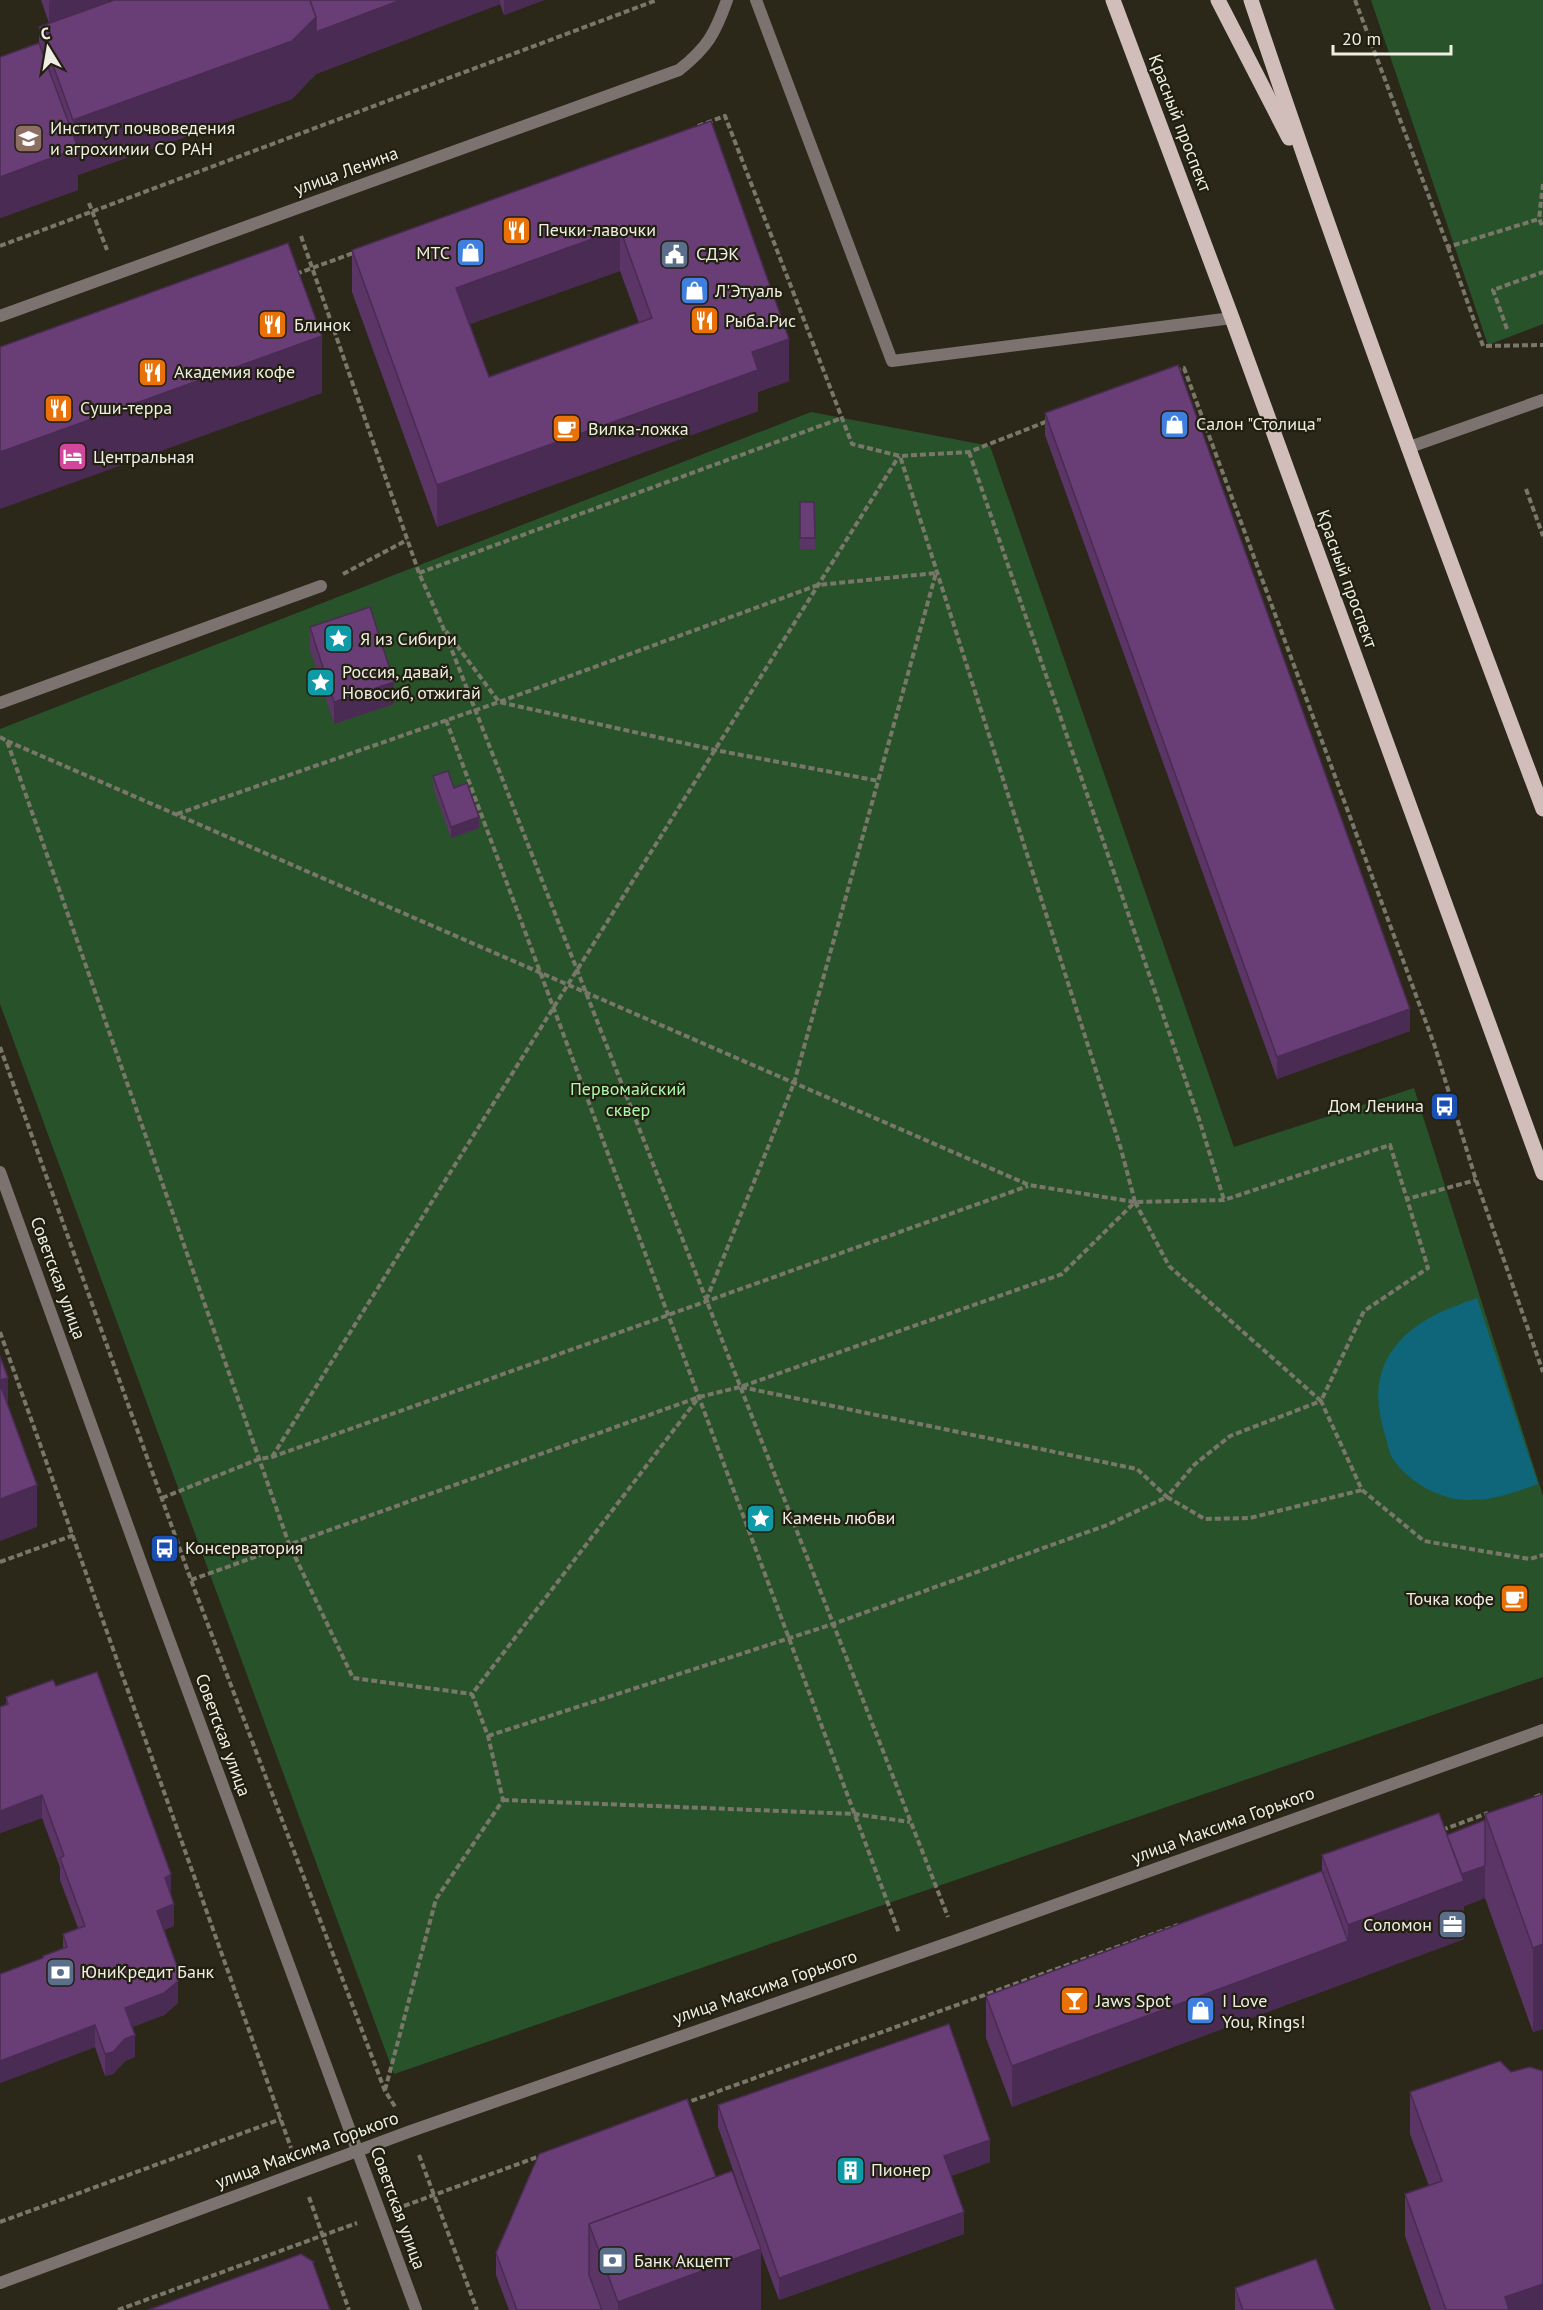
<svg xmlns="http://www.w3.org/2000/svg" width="1543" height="2310" font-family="'PT Sans',sans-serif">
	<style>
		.green { fill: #28532a }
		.water { fill: #0f6579 }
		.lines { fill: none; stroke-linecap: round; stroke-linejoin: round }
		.path { stroke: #79776a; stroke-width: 4; stroke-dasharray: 6 3; stroke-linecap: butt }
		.service { stroke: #7c7371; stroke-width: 12 }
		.tertiary { stroke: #7c7371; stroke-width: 12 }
		.primary { stroke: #d1beba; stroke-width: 15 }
		.wall { fill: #5a3565; fill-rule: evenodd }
		.shaded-wall { fill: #4a2b53 }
		.building { fill: #693e76; stroke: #4a2b53; stroke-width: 1.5; fill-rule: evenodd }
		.labels { text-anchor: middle; stroke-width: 4.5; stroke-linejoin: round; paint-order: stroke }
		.street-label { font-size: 18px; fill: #efeee4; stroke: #211f10 }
		.poi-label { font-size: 18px; fill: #efeee4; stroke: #211f10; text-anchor: start }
		.park-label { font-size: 18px; fill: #abfaac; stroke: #211f10 }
	</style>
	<rect width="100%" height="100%" fill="#2b2819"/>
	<!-- green -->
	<g class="green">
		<path d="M1371,0H1543V324L1488,345Z"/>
		<path d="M811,412L990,446L1234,1147L1414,1088L1543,1496V1677L394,2074L0,1004V729Z"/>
	</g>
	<!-- water -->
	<path class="water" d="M1477,1298L1538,1484C1515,1492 1492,1501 1467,1500C1441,1500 1408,1482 1393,1459C1389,1453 1388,1445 1386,1438C1375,1404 1373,1372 1398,1343C1419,1319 1448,1308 1477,1298Z"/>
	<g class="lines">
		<!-- path -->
		<g class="path">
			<path d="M1355,0L1448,247L1539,219"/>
			<path d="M698,126L725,116L852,444L900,456L969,452L1048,421"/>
			<path d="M1543,184L1539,219L1543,227"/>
			<path d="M89,203L107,250"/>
			<path d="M301,236L419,573L442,625L948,1917"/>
			<path d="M0,246L657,0"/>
			<path d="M1448,247L1483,346L1543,345"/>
			<path d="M296,274L356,252"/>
			<path d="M1507,329L1493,290L1543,272"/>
			<path d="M1175,371L1184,368L1434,1044L1476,1180L1543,1372"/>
			<path d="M969,452L1199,1119L1224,1200"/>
			<path d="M1526,489L1543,536"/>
			<path d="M419,573L842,418"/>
			<path d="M343,574L407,540"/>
			<path d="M446,631L499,702L715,750L879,781"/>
			<path d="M446,720L899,1933"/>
			<path d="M0,737L7,741L289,1544L353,1678L472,1694"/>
			<path d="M7,741L1029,1185L1135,1202L1224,1200L1390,1145L1407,1199L1476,1180"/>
			<path d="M177,814L499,702L818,585L936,573L794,1083L707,1298"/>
			<path d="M0,1047L191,1580L385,2091L396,2108"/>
			<path d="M1135,1202L1169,1266L1321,1401L1364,1311L1428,1268L1407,1199"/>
			<path d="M0,1332L291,2148"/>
			<path d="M741,1387L1137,1469L1167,1497L1194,1465L1230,1436L1321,1401L1362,1490L1424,1541L1530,1559L1543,1555"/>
			<path d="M272,1457L899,456"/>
			<path d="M162,1498L259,1459L272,1457L1028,1186"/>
			<path d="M0,1562L74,1535"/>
			<path d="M191,1580L699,1397L740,1387L1062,1274L1135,1202L1121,1149L900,456"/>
			<path d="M488,1736L833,1624L1107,1525L1167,1497L1205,1519L1250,1518L1362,1490"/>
			<path d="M1535,1797L1543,1794"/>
			<path d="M503,1800L855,1814L910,1822"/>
			<path d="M1442,1830L1488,1813"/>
			<path d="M385,2090L436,1899L503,1800L488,1736L472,1694L699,1397"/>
			<path d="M683,2104L1178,1925"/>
			<path d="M419,2155L477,2310"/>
			<path d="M309,2197L349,2310"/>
			<path d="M404,2206L540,2156"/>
			<path d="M0,2222L281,2119"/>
			<path d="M118,2310L357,2223"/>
		</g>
		<!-- service -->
		<g class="service">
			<path d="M756,0L892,361L1232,318"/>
			<path d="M0,703L321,586"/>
		</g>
		<!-- tertiary -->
		<g class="tertiary">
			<path d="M0,316L679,70C707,48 715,34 727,0"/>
			<path d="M1407,448L1543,400"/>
			<path d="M0,1172L153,1596L416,2310"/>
			<path d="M0,2283L411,2131L957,1940L1543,1730"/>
		</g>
		<!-- primary -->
		<g class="primary">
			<path d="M1113,0L1232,318L1543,1173"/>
			<path d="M1218,0L1289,138"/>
			<path d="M1251,0C1342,272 1442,541 1543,809"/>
		</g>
	</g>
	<!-- wall -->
	<g class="wall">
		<path d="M41,0H109V1L49,23Z"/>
		<path d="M114,0H544L504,15L500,4L316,74L292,99L78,175V190L0,218V57L39,43V27Z"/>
		<path d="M711,121L789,381L758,392V411L437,527L352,292V250ZM620,271L639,323L489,377L470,324Z"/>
		<path d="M1045,413L1410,1031L1277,1079L1045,435Z"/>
		<path d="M800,502H814L815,549H800Z"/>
		<path d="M310,627L394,704L334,724L310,649Z"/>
		<path d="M433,776L454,788L479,828L451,838L433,787Z"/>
		<path d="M6,1697L171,1894L174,1926L164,1930L178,1991V2003L164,2015L132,2027L135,2057L125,2061L113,2074L105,2076L95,2047L0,2083V1974L43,1958L63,1948V1934L78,1928L60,1880V1867L42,1818L0,1833V1707L6,1705Z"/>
		<path d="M1543,1794V2029L1533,2032L1485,1898L1464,1906V1939L1012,2107L986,2038V1996L1322,1871V1855L1447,1835L1485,1820V1814Z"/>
		<path d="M1410,2092L1543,2310H1431L1405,2236V2194L1429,2186L1410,2134Z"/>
		<path d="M718,2105L990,2162L951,2176L964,2234L779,2300L761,2251V2310H509L496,2275V2253L716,2177L750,2219L718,2127Z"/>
		<path d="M1235,2288L1335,2310H1235Z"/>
	</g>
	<!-- shaded-wall -->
	<g class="shaded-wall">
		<path d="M52,0H109V1L49,23V1Z"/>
		<path d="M401,0H500V4L316,74L292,99L78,175V190L0,218V177L73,150V120L316,17Z"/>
		<path d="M504,0H544L504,15Z"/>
		<path d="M620,229V271L456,329V288Z"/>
		<path d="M322,336V393L0,509V452Z"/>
		<path d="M789,339V381L758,392V411L437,527V485L752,352Z"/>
		<path d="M394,682V704L334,724V702Z"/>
		<path d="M479,817V828L451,838V827Z"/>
		<path d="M1410,1009V1031L1277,1079V1057Z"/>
		<path d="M8,1378V1419L0,1422V1380Z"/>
		<path d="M37,1485V1527L0,1541V1499Z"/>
		<path d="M42,1795V1818L0,1833V1811Z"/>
		<path d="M1485,1866V1898L1464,1906V1939L1012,2107V2066L1348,1941V1925L1453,1877Z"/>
		<path d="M171,1874V1896L165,1878Z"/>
		<path d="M174,1904V1926L157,1933V1911Z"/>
		<path d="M1543,1944V2029L1533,2032V1948Z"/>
		<path d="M178,1969V2003L164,2015L125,2030V2008Z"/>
		<path d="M95,2025V2047L0,2083V2061Z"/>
		<path d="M135,2035V2057L125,2061L113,2074L105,2076V2054L125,2039Z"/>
		<path d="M990,2140V2162L944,2178V2156Z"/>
		<path d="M964,2212V2234L779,2300V2278Z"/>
		<path d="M761,2249V2310H618V2302Z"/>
		<path d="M1543,2284V2310H1505V2297Z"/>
	</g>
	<!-- building -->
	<g class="building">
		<path d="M114,0H310L316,17L292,41L73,120L39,27Z"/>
		<path d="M310,0H401L316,32V17Z"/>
		<path d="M39,43L78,148L0,177V57Z"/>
		<path d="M711,121L789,339L752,352L758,370L437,485L352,250ZM620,229L652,318L489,377L456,288Z"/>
		<path d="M288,243L322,336L0,452V347Z"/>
		<path d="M1178,365L1410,1009L1277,1057L1045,413Z"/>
		<path d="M800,502H814L815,538H800Z"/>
		<path d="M370,607L394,682L334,702L310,627Z"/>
		<path d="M448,771L454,788L467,783L479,817L451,827L433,776Z"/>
		<path d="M0,1356L8,1378L0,1380Z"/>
		<path d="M0,1384L37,1485L0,1499Z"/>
		<path d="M97,1672L171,1874L165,1878L174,1904L157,1911L178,1969V1981L164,1993L125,2008L135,2035L125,2039L113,2052L105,2054L95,2025L0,2061V1974L43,1958V1956L67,1947L63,1934L85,1926L60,1858L64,1856L42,1795L0,1811V1707L8,1704L6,1697L53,1680L56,1686Z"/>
		<path d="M1543,1794V1944L1533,1948L1485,1814Z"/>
		<path d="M1439,1813L1464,1881L1348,1925L1322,1855Z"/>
		<path d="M1485,1820V1866L1462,1874L1447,1835Z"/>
		<path d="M1322,1871L1348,1941L1012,2066L986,1996Z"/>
		<path d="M949,2024L990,2140L944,2156L964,2212L779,2278L718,2105Z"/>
		<path d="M1500,2061L1511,2072L1530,2067L1543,2071V2284L1505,2297L1509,2310H1446L1405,2194L1442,2181L1410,2092Z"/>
		<path d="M687,2099L716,2177L589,2224V2275L602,2310H517L496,2253L539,2154Z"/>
		<path d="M732,2171L761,2249L618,2302L589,2224Z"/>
		<path d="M301,2254L314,2262L313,2263L330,2310H148Z"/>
		<path d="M1316,2259L1335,2310H1243L1235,2288Z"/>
	</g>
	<!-- icons -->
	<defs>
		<symbol id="university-square" viewBox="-11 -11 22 22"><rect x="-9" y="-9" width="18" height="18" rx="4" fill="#8d6e63" stroke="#211f10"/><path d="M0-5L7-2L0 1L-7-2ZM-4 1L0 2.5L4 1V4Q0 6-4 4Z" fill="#fff"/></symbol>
		<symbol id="restaurant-square" viewBox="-11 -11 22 22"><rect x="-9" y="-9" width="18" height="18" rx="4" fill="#e8710a" stroke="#211f10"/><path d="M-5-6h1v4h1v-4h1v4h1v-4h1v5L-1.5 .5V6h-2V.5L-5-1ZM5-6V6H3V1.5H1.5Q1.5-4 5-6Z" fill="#fff"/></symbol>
		<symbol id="shop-square" viewBox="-11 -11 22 22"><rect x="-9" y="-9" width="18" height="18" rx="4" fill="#3f7fe0" stroke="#211f10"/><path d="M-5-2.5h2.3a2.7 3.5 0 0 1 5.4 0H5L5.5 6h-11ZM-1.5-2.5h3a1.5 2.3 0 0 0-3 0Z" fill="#fff"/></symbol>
		<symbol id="civic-square" viewBox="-11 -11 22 22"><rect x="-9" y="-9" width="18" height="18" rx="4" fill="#5c6f8a" stroke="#211f10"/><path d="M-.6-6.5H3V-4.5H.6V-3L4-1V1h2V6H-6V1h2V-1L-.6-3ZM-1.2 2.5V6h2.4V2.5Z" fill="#fff"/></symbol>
		<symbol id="cafe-square" viewBox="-11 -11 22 22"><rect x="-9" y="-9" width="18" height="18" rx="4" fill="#e8710a" stroke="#211f10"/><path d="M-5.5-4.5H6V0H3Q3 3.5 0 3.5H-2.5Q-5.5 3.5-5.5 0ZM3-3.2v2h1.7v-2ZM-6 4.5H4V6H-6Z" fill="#fff"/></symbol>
		<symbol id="hotel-square" viewBox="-11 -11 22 22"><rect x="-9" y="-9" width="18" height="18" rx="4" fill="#d1479c" stroke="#211f10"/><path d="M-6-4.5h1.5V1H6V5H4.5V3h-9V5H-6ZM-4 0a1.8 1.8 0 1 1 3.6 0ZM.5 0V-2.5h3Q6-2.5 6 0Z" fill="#fff"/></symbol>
		<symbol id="sight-square" viewBox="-11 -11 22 22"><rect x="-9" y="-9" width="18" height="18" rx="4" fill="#0f9aa8" stroke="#211f10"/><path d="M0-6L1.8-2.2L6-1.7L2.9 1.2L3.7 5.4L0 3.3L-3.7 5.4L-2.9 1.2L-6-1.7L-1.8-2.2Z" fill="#fff"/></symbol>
		<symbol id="bus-square" viewBox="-11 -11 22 22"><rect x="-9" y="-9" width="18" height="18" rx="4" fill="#1a4fb4" stroke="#211f10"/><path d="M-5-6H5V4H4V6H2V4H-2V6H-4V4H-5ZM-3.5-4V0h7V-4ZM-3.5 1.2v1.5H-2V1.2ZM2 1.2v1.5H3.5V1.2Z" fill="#fff"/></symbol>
		<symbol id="office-square" viewBox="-11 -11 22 22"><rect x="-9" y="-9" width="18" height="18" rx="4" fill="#5c6f8a" stroke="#211f10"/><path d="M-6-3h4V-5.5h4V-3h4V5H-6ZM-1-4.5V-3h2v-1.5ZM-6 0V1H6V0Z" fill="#fff"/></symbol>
		<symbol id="bank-square" viewBox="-11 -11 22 22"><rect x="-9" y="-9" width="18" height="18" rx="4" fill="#5c6f8a" stroke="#211f10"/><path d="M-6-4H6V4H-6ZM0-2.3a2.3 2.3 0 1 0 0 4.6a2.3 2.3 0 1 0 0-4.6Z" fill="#fff"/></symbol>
		<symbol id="bar-square" viewBox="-11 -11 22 22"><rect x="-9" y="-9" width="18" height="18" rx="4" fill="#e8710a" stroke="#211f10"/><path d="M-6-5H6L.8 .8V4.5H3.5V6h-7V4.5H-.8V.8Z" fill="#fff"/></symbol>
		<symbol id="building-square" viewBox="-11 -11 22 22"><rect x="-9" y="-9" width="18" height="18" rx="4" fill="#0f9aa8" stroke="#211f10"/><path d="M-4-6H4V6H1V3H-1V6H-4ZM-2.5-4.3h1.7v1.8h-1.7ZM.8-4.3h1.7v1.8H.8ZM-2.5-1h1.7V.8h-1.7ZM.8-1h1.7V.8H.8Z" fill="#fff"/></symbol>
	</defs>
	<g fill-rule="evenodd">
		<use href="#university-square" x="12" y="122" width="33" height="33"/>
		<use href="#restaurant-square" x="500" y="214" width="33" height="33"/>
		<use href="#shop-square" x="454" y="236" width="33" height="33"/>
		<use href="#civic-square" x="658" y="238" width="33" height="33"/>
		<use href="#shop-square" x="678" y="274" width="33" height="33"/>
		<use href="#restaurant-square" x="688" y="304" width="33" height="33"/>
		<use href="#restaurant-square" x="256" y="308" width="33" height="33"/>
		<use href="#restaurant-square" x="136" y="356" width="33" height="33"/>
		<use href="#restaurant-square" x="42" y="392" width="33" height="33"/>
		<use href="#shop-square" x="1158" y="408" width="33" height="33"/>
		<use href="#cafe-square" x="550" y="412" width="33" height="33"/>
		<use href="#hotel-square" x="56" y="440" width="33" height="33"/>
		<use href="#sight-square" x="322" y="622" width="33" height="33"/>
		<use href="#sight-square" x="304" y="666" width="33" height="33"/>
		<use href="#bus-square" x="1428" y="1090" width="33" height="33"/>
		<use href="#sight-square" x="744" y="1502" width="33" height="33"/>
		<use href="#bus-square" x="148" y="1532" width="33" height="33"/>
		<use href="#cafe-square" x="1498" y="1582" width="33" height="33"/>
		<use href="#office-square" x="1436" y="1908" width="33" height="33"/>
		<use href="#bank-square" x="44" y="1956" width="33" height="33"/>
		<use href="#bar-square" x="1058" y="1984" width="33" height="33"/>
		<use href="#shop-square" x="1184" y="1994" width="33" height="33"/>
		<use href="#building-square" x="834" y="2154" width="33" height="33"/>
		<use href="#bank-square" x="596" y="2244" width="33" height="33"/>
	</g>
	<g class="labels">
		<!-- street labels -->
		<g class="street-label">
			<text transform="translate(1180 123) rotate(69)" y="6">Красный проспект</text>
			<text transform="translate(346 171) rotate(-20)" y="6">улица Ленина</text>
			<text transform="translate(1347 579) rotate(70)" y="6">Красный проспект</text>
			<text transform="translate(58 1278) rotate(70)" y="6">Советская улица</text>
			<text transform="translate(223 1735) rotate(70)" y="6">Советская улица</text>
			<text transform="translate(1223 1825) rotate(-20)" y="6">улица Максима Горького</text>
			<text transform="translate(765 1987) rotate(-19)" y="6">улица Максима Горького</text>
			<text transform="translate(307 2150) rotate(-20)" y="6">улица Максима Горького</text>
			<text transform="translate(398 2208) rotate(70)" y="6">Советская улица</text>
		</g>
		<!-- poi labels -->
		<g class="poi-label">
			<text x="50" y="134">Институт почвоведения<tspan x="50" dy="21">и агрохимии СО РАН</tspan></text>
			<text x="538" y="236">Печки-лавочки</text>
			<text x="450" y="259" text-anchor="end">МТС</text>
			<text x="696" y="260">СДЭК</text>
			<text x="715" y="297">Л'Этуаль</text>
			<text x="725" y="327">Рыба.Рис</text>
			<text x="294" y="331">Блинок</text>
			<text x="174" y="378">Академия кофе</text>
			<text x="80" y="414">Суши-терра</text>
			<text x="1196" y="430">Салон "Столица"</text>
			<text x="588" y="435">Вилка-ложка</text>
			<text x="93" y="463">Центральная</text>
			<text x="360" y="645">Я из Сибири</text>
			<text x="342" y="678">Россия, давай,<tspan x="342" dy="21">Новосиб, отжигай</tspan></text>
			<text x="1424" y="1112" text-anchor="end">Дом Ленина</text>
			<text x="782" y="1524">Камень любви</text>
			<text x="185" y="1554">Консерватория</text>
			<text x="1494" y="1605" text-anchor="end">Точка кофе</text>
			<text x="1432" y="1931" text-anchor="end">Соломон</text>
			<text x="81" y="1978">ЮниКредит Банк</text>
			<text x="1096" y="2007">Jaws Spot</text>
			<text x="1222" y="2007">I Love<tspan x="1222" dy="21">You, Rings!</tspan></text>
			<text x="871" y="2176">Пионер</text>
			<text x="634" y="2267">Банк Акцепт</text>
		</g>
		<!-- park labels -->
		<g class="park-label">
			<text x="628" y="1095">Первомайский<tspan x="628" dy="21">сквер</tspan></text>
		</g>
	</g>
	<!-- north arrow -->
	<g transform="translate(48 48) rotate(349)" stroke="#211f10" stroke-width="4.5" paint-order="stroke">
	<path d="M0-4.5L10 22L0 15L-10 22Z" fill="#efeee4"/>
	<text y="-9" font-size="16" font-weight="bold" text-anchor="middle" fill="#efeee4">С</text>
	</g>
	<!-- scale -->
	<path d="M1333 45v9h118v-9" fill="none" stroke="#efeee4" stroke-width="3"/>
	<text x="1342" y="45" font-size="18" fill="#efeee4" stroke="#211f10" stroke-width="4.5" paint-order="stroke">20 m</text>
</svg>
